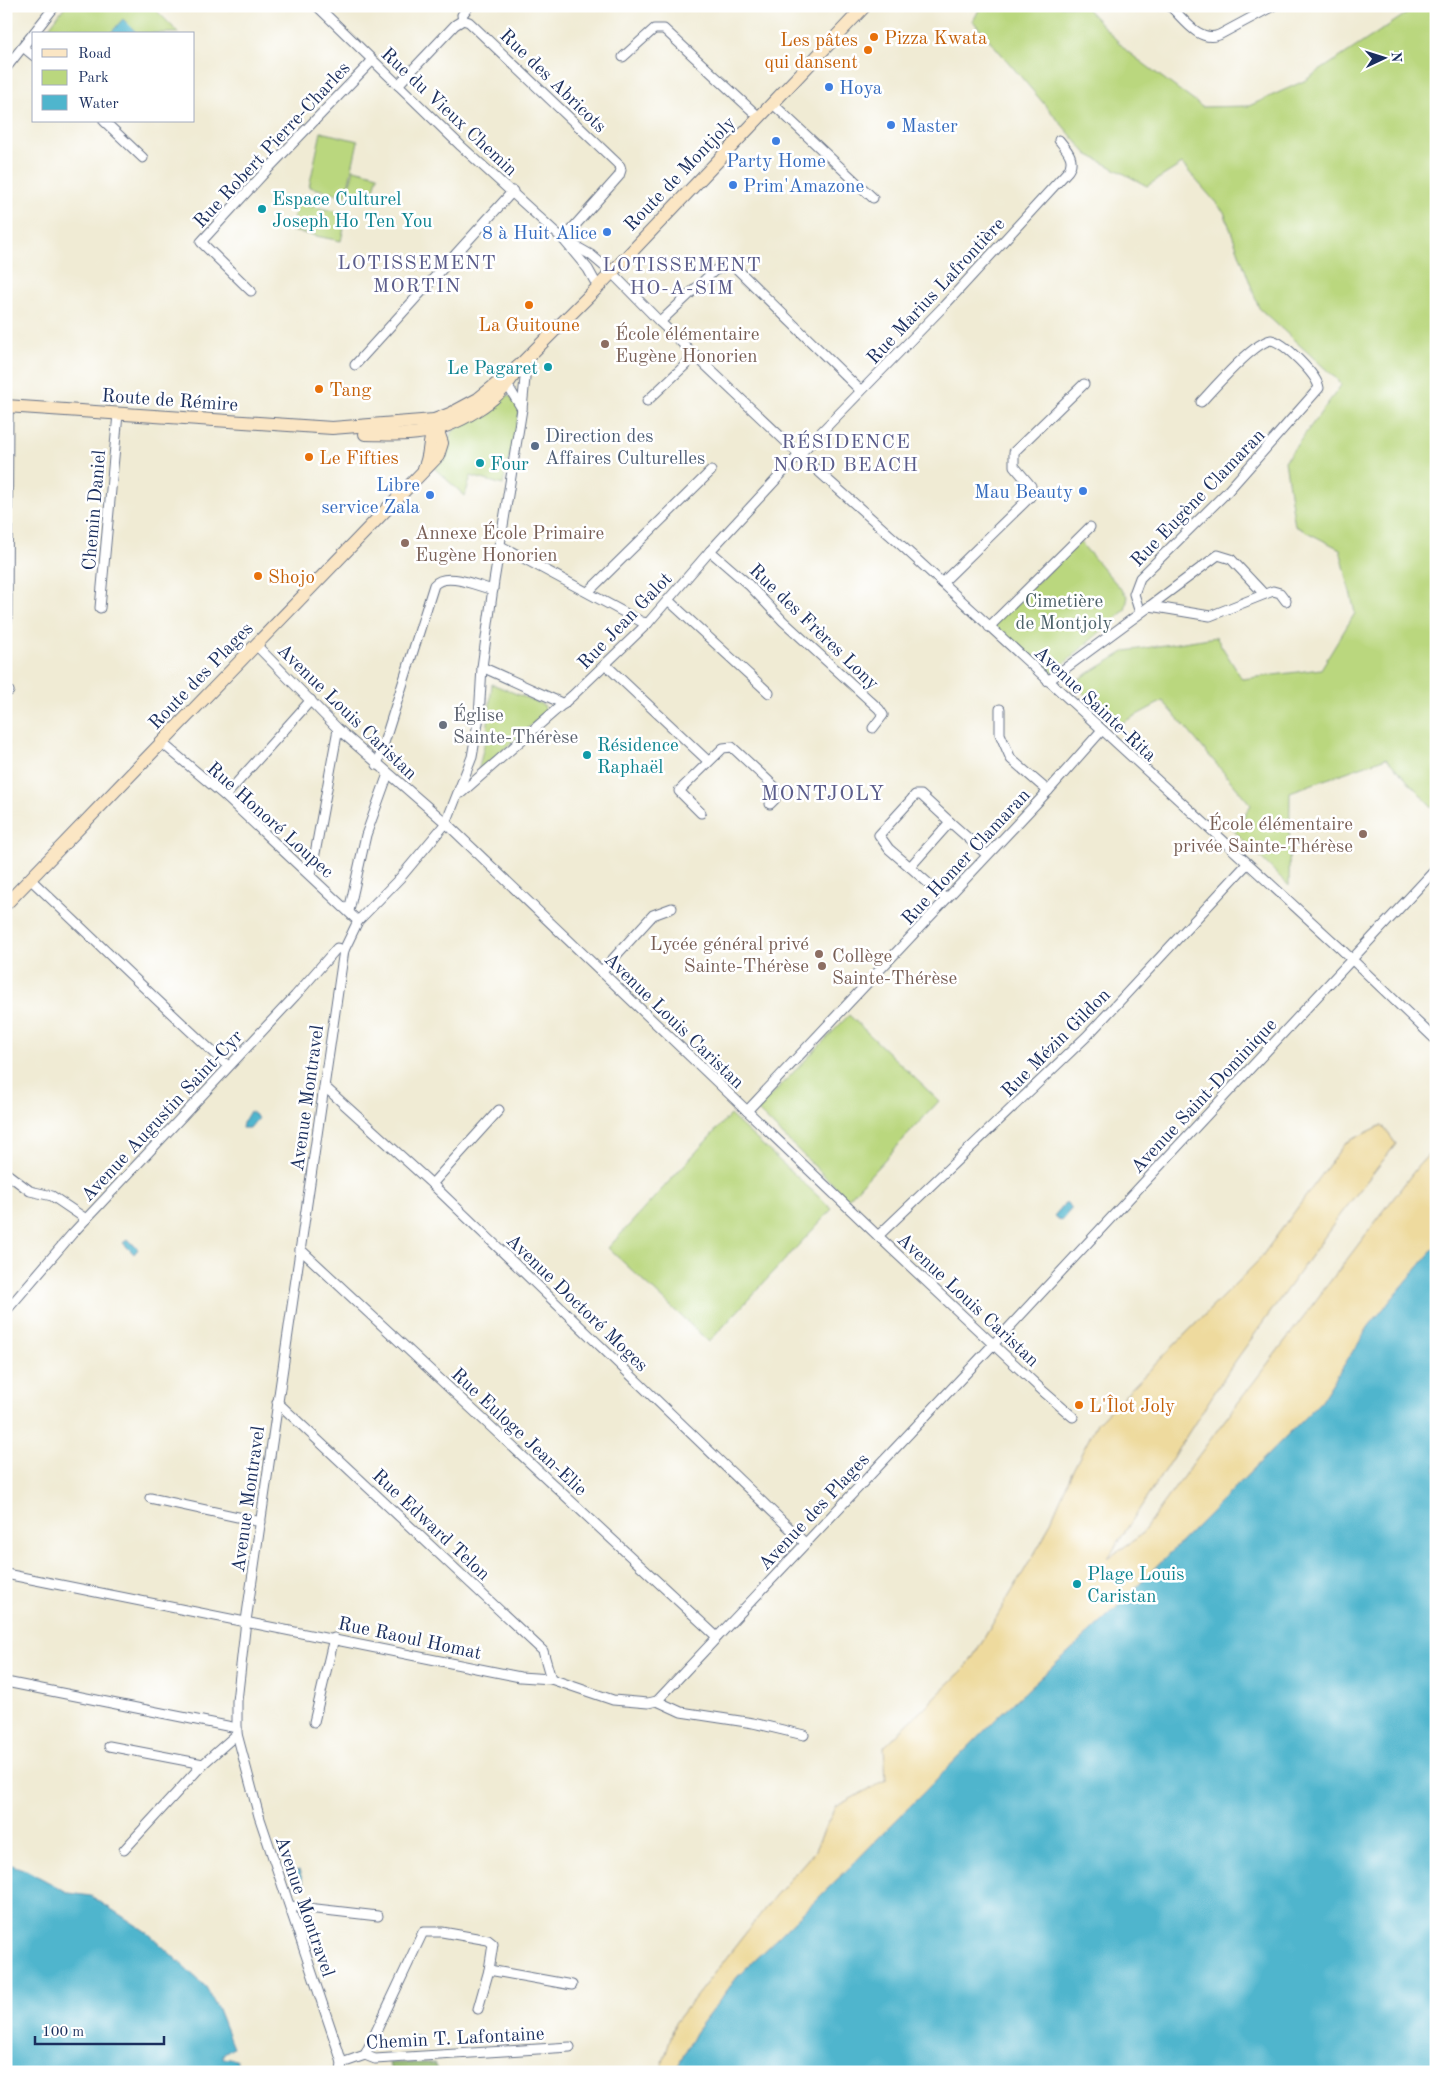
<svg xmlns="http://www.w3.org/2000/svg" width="1442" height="2078" font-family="'Old Standard TT',serif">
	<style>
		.green { fill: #bad77e; stroke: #6a836e }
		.forest { fill: #93b86d; stroke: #577466 }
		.sand { fill: #eeda9e; stroke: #84847e }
		.water { fill: #4fb5cd; stroke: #357296 }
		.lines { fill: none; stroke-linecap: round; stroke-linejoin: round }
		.street-casing { stroke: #667187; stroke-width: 11 }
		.secondary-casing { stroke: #667187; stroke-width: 14 }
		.street { stroke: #fff; stroke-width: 9 }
		.secondary { stroke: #fbe6c4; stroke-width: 12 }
		.food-dot { fill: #e8710a; stroke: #fff; stroke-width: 2 }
		.shop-dot { fill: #3f7fe0; stroke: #fff; stroke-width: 2 }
		.culture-dot { fill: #0f9aa8; stroke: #fff; stroke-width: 2 }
		.education-dot { fill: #8d6e63; stroke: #fff; stroke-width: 2 }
		.service-dot { fill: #5c6f8a; stroke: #fff; stroke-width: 2 }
		.worship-dot { fill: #6b7280; stroke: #fff; stroke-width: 2 }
		.labels { text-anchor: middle; stroke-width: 5; stroke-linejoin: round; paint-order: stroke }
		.food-label { font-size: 19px; fill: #c56008; stroke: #fff; text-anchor: start }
		.street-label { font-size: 19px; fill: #1b2f5e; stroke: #fff }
		.shop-label { font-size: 19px; fill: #366cbe; stroke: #fff; text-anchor: start }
		.culture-label { font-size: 19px; fill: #0d838f; stroke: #fff; text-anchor: start }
		.education-label { font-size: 19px; fill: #785e54; stroke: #fff; text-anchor: start }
		.service-label { font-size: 19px; fill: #4e5e75; stroke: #fff; text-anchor: start }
		.park-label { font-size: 19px; fill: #4b6168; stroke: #fff }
		.worship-label { font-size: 19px; fill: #5b616d; stroke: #fff; text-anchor: start }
		.neighbourhood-label { font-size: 20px; letter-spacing: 1px; fill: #5b5d8b; stroke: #fff }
		.quarter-label { font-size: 21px; letter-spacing: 1px; fill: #5b5d8b; stroke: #fff }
	</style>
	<rect width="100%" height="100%" fill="#fff"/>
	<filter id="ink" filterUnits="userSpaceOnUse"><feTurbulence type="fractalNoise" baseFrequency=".02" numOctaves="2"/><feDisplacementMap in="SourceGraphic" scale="10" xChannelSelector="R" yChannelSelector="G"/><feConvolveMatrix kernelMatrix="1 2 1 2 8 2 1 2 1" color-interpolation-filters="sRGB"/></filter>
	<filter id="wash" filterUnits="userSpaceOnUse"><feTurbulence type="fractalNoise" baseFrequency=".0096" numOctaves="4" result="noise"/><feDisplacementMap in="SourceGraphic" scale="20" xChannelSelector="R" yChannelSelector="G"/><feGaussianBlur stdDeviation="1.12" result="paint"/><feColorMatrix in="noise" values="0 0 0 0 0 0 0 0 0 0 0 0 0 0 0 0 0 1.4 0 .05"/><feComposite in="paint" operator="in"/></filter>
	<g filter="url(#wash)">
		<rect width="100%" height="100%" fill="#f0ebd4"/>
		<!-- green -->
		<g class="green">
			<path d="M65,6H152L179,33L53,34L48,29Z"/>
			<path d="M981,6H1084L1128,52L1202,107L1249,106L1304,81L1418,6H1436V92H1433L1436,94V811L1386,758L1290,792L1289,886L1234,831L1251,805L1163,701L1118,725L1072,683L1126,651L1216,637L1242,679L1321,669L1355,613L1340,549L1295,526L1285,461L1342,384L1259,308L1224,212L1182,164L1147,186L1087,154L973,21Z"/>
			<path d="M321,132L358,141L346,196L309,187Z"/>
			<path d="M354,169L378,175L372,197L348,191Z"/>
			<path d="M297,203L347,214L341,241L291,231Z"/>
			<path d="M504,396H510L520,409L503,485L471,476L465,496L434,468C442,458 451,451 449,437L453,431Z"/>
			<path d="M1080,542L1128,597L1125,610L1049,677L992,625Z"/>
			<path d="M492,684L544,705L546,712L478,772L487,732Z"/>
			<path d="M849,1015L939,1101L848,1199L757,1110Z"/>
			<path d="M730,1115L832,1209L709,1342L608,1248Z"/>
		</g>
		<!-- forest -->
		<path class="forest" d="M389,2063H435L439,2072H391Z"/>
		<!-- sand -->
		<path class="sand" d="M1382,1125L1396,1144L1341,1214L1229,1370L1108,1558L1140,1536L1218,1429L1418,1166L1436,1147V1246L1369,1326L1321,1401L1115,1609L997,1718L851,1866L738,1976L695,2033L675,2072H660L675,2023L774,1897L814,1852L835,1807L886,1780L884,1747L968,1665L1043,1539L1072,1472L1097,1423L1259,1260L1345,1143Z"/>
		<!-- water -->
		<g class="water">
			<path d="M123,19L138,34H110Z"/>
			<path d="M250,1111L258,1118L250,1128H242L243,1123Z"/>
			<path d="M1066,1202L1072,1208L1061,1221L1054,1216Z"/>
			<path d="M128,1239L138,1249L134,1254L123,1243Z"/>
			<path d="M1436,1246V2072H675L695,2033L738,1976L851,1866L997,1718L1115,1609L1321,1401L1369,1326Z"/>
			<path d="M6,1863L26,1870L69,1893L91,1896L148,1933L206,1987L218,2009L233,2047L223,2054V2058L236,2060L240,2072H6Z"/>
			<path d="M299,1870L304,1885L296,1888L291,1873Z"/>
			<path d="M413,2035L421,2036L419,2049L411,2048Z"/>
		</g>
	</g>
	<g filter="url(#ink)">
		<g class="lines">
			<defs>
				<g id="street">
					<path d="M317,6L461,146L563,239L588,269L598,287"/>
					<path d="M1170,6C1184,19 1199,43 1219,35L1273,6"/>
					<path d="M463,20L462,15L469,6"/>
					<path d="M23,47L34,56"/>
					<path d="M623,57L654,29H664L759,117"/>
					<path d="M6,68L55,6"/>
					<path d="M398,85L455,25L463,20L469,22L620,166L621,170L619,176L563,239"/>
					<path d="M772,103L873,198"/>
					<path d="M104,121L143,158"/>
					<path d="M563,239L591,255L611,272L660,322L800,455L901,545L1340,948L1436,1040"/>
					<path d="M251,291L201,242L267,170L372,61"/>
					<path d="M660,322L714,271L728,265L736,268L861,391"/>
					<path d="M355,365L513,191"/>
					<path d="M509,379L508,386L522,409"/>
					<path d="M647,401L696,355"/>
					<path d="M499,545L642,622L648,623"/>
					<path d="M710,551L749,585L783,621L879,709L883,715L873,728"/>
					<path d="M942,583L1030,497L1031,486L1014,466V452L1084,384"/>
					<path d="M588,592L711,471"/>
					<path d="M668,600L769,693"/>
					<path d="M1150,606L1218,555L1231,559L1264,594"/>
					<path d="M100,608L118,414"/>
					<path d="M1140,613L1134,594L1140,578L1227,492L1319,388C1317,375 1284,342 1271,340C1254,342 1214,388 1201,402"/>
					<path d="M7,621L8,406"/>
					<path d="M989,627L1090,527"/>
					<path d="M256,645L338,729L446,823L878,1236L1044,1392L1073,1417"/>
					<path d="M606,665L708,761"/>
					<path d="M482,667L564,704"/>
					<path d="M1048,681L1150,606L1210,616L1273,591L1280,593L1286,601"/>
					<path d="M6,690L9,691"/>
					<path d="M1000,709V734L1011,759L1048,791"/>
					<path d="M161,742L225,796L358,921"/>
					<path d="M377,765L434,585C446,571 477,586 493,590"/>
					<path d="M461,793L572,696L648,623L710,551L797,457L942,308L1068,171C1076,159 1067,150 1059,140"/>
					<path d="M225,796L311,700"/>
					<path d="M701,813L679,791L723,748L732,747L775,787V799L770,804"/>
					<path d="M910,867L889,849L879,835L911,800L915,795H921L950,822"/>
					<path d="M311,875L338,729"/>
					<path d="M30,879C96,941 161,1005 228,1066"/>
					<path d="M946,899L910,867L950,822L986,854"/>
					<path d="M349,911L366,835L388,774"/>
					<path d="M601,972L653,915L672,908"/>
					<path d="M325,1087L432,1184L805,1543"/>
					<path d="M747,1111L1048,791L1102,730"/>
					<path d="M6,1173L30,1191L52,1196L86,1219"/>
					<path d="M432,1184L499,1110"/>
					<path d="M878,1236L1087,1036L1247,864"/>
					<path d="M300,1249L717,1637"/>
					<path d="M6,1311L72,1234L295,996L337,948L344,950"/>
					<path d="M277,1402L543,1651L551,1679"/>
					<path d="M150,1498L261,1522"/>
					<path d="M6,1574L520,1677L551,1679L613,1700L648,1703L657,1701L681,1712L753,1723L804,1735"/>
					<path d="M6,1682L237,1728"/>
					<path d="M657,1701L988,1350L1436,869"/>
					<path d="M314,1722L334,1638"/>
					<path d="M109,1746L203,1764L237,1734"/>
					<path d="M124,1850L203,1764"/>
					<path d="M290,1906L378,1916"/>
					<path d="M489,1970L572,1985"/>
					<path d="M365,2055L423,1932H442L488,1940L493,1944L489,1970L478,2009"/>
					<path d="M342,2063L365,2055L375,2059L570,2047"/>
					<path d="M341,2072L342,2063L338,2050L259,1816L237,1734V1701L246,1621L344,950L358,921L400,878L446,823L472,757L479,717L482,667L494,581L522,409L525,378L520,365"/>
				</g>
				<g id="secondary">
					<path d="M6,406L332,428L434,420L452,413L478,399L520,365L598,287L865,6"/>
					<path d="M365,434C380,434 394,435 409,434C447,432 498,405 516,371"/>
					<path d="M424,468C432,453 426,441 437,427"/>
					<path d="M6,904L438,456L442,443L434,420"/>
				</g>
			</defs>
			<!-- street casing -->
			<use href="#street" class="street-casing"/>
			<!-- secondary casing -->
			<use href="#secondary" class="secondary-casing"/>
			<!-- street -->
			<use href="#street" class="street"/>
			<!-- secondary -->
			<use href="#secondary" class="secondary"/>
		</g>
	</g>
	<!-- markers -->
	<g class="food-dot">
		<circle cx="874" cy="37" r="5"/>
		<circle cx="868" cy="50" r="5"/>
		<circle cx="529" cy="305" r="5"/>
		<circle cx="319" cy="389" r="5"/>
		<circle cx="309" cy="457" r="5"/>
		<circle cx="258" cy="576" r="5"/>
		<circle cx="1079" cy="1405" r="5"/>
	</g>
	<g class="shop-dot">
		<circle cx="829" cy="87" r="5"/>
		<circle cx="891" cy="125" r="5"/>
		<circle cx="776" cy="141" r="5"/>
		<circle cx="733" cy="185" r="5"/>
		<circle cx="607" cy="232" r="5"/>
		<circle cx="1083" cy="491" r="5"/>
		<circle cx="430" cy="495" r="5"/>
	</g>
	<g class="culture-dot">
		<circle cx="262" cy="209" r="5"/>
		<circle cx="548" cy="367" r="5"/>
		<circle cx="480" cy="463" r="5"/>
		<circle cx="587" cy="755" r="5"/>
		<circle cx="1077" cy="1584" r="5"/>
	</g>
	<g class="education-dot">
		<circle cx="605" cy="344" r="5"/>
		<circle cx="405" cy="543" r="5"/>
		<circle cx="1363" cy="834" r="5"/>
		<circle cx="819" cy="954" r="5"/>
		<circle cx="822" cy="966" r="5"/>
	</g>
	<circle class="service-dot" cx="535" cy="446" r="5"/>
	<circle class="worship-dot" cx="443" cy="725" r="5"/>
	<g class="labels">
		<!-- food labels -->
		<g class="food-label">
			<text x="884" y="44">Pizza Kwata</text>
			<text x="858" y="46" text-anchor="end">Les pâtes<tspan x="858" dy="22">qui dansent</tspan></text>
			<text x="529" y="331" text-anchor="middle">La Guitoune</text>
			<text x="329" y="396">Tang</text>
			<text x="319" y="464">Le Fifties</text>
			<text x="268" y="583">Shojo</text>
			<text x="1089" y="1412">L'Îlot Joly</text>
		</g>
		<!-- street labels -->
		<g class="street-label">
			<text transform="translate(554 80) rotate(44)" y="7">Rue des Abricots</text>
			<text transform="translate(450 111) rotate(43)" y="7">Rue du Vieux Chemin</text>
			<text transform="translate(271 144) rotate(-47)" y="7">Rue Robert Pierre-Charles</text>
			<text transform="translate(679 173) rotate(-46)" y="7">Route de Montjoly</text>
			<text transform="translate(935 290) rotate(-47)" y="7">Rue Marius Lafrontière</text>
			<text transform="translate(170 399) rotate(4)" y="7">Route de Rémire</text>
			<text transform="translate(1197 497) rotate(-46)" y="7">Rue Eugène Clamaran</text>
			<text transform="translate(93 510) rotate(-85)" y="7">Chemin Daniel</text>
			<text transform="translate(624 620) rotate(-46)" y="7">Rue Jean Galot</text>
			<text transform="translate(815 626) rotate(44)" y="7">Rue des Frères Lony</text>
			<text transform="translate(200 675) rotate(-46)" y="7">Route des Plages</text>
			<text transform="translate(1096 703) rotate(43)" y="7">Avenue Sainte-Rita</text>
			<text transform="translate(348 711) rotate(44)" y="7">Avenue Louis Caristan</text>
			<text transform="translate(271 819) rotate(42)" y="7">Rue Honoré Loupec</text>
			<text transform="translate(965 856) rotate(-47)" y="7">Rue Homer Clamaran</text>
			<text transform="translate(675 1020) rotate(44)" y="7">Avenue Louis Caristan</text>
			<text transform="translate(1055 1042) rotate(-45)" y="7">Rue Mézin Gildon</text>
			<text transform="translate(1203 1095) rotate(-47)" y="7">Avenue Saint-Dominique</text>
			<text transform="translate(306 1098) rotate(-82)" y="7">Avenue Montravel</text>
			<text transform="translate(161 1115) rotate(-47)" y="7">Avenue Augustin Saint-Cyr</text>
			<text transform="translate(969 1299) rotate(43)" y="7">Avenue Louis Caristan</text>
			<text transform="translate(578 1302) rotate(44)" y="7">Avenue Doctoré Moges</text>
			<text transform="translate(520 1431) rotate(43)" y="7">Rue Euloge Jean-Elie</text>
			<text transform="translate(247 1499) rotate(-82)" y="7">Avenue Montravel</text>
			<text transform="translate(813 1511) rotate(-47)" y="7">Avenue des Plages</text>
			<text transform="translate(432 1524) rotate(43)" y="7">Rue Edward Telon</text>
			<text transform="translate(410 1637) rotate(12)" y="7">Rue Raoul Homat</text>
			<text transform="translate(306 1906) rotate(71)" y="7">Avenue Montravel</text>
			<text transform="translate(455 2037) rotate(-3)" y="7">Chemin T. Lafontaine</text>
		</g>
		<!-- shop labels -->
		<g class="shop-label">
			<text x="839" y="94">Hoya</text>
			<text x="901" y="132">Master</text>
			<text x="776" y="167" text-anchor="middle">Party Home</text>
			<text x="743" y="192">Prim'Amazone</text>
			<text x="597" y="239" text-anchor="end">8 à Huit Alice</text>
			<text x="420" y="491" text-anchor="end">Libre<tspan x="420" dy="22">service Zala</tspan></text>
			<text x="1073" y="498" text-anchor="end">Mau Beauty</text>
		</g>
		<!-- culture labels -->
		<g class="culture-label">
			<text x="272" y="205">Espace Culturel<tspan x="272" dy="22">Joseph Ho Ten You</tspan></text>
			<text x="538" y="374" text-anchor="end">Le Pagaret</text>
			<text x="490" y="470">Four</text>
			<text x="597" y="751">Résidence<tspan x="597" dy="22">Raphaël</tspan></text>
			<text x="1087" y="1580">Plage Louis<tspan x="1087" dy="22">Caristan</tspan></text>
		</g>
		<!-- education labels -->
		<g class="education-label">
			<text x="615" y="340">École élémentaire<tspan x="615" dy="22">Eugène Honorien</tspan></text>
			<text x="415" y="539">Annexe École Primaire<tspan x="415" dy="22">Eugène Honorien</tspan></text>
			<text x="1353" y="830" text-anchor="end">École élémentaire<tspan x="1353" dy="22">privée Sainte-Thérèse</tspan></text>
			<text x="809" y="950" text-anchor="end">Lycée général privé<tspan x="809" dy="22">Sainte-Thérèse</tspan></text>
			<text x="832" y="962">Collège<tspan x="832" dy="22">Sainte-Thérèse</tspan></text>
		</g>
		<!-- service labels -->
		<g class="service-label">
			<text x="545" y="442">Direction des<tspan x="545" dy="22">Affaires Culturelles</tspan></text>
		</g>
		<!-- park labels -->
		<g class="park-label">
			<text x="1064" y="607">Cimetière<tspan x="1064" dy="22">de Montjoly</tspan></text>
		</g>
		<!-- worship labels -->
		<g class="worship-label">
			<text x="453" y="721">Église<tspan x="453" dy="22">Sainte-Thérèse</tspan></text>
		</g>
		<!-- neighbourhood labels -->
		<g class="neighbourhood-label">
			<text x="417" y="269">LOTISSEMENT<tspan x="417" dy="23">MORTIN</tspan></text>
			<text x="682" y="271">LOTISSEMENT<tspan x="682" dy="23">HO-A-SIM</tspan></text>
			<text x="846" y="448">RÉSIDENCE<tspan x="846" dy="23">NORD BEACH</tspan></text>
		</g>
		<!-- quarter labels -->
		<g class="quarter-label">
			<text x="823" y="800">MONTJOLY</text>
		</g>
	</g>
	<!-- margin -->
	<rect width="1442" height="2078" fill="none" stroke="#fff" stroke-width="25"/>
	<!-- legend -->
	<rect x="32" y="32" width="162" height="90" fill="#ffffff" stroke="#a4acbf"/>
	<rect x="42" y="49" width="25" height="8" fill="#fbe6c4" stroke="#a4acbf"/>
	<text x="78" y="58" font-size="15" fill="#1b2f5e">Road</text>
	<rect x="42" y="70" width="25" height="15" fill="#bad77e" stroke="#a4acbf"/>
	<text x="78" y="82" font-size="15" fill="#1b2f5e">Park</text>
	<rect x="42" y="95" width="25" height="15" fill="#4fb5cd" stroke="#a4acbf"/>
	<text x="78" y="108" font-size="15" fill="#1b2f5e">Water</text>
	<!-- north arrow -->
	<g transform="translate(1384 58) rotate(86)" stroke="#ffffff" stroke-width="4" paint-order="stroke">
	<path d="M0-4L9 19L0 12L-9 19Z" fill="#1b2f5e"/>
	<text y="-8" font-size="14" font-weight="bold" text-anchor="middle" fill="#1b2f5e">N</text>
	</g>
	<!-- scale -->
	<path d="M35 2036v8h129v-8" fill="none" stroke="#1b2f5e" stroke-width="2.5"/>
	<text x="42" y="2036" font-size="15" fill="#1b2f5e" stroke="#ffffff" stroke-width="4" paint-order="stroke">100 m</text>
</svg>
